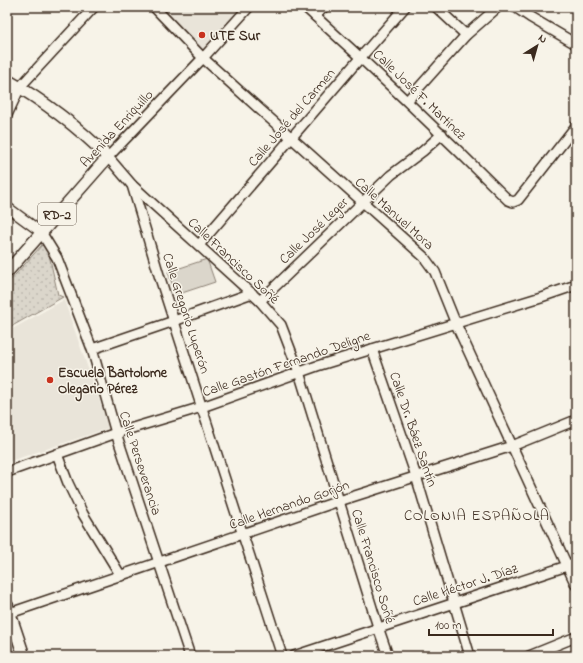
<svg xmlns="http://www.w3.org/2000/svg" width="583" height="663" font-family="'Indie Flower',sans-serif">
	<style>
		.built { fill: #e9e4d9 }
		.green { fill: #dbd6cb; stroke: #8b8074 }
		.park { fill: url(#park-dots); stroke: #8b8074 }
		.lines { fill: none; stroke-linecap: round; stroke-linejoin: round }
		.minor-casing { stroke: #3b2a1e; stroke-width: 12 }
		.major-casing { stroke: #3b2a1e; stroke-width: 14 }
		.minor { stroke: #f7f3e8; stroke-width: 9 }
		.major { stroke: #f7f3e8; stroke-width: 11 }
		.poi-dot { fill: #c8321e; stroke: #f7f3e8; stroke-width: 1.5 }
		.labels { text-anchor: middle; stroke-width: 3; stroke-linejoin: round; paint-order: stroke }
		.shield { fill: #f7f3e8; stroke: #73665b; stroke-width: 1 }
		.shield-label { font-size: 13px; font-weight: bold; fill: #3b2a1e }
		.poi-label { font-size: 14px; font-weight: bold; fill: #3b2a1e; stroke: #f7f3e8; text-anchor: start }
		.street-label { font-size: 14px; fill: #3b2a1e; stroke: #f7f3e8 }
		.neighbourhood-label { font-size: 15px; letter-spacing: 1px; fill: #3b2a1e; stroke: #f7f3e8 }
	</style>
	<defs>
		<pattern id="park-dots" width="8" height="8" patternUnits="userSpaceOnUse"><rect width="8" height="8" fill="#dbd6cb"/><path d="M2 2h.1M6 6h.1" fill="none" stroke="#bdb8ae" stroke-width="1.8" stroke-linecap="round"/></pattern>
	</defs>
	<rect width="100%" height="100%" fill="#f7f3e8"/>
	<filter id="ink" filterUnits="userSpaceOnUse"><feTurbulence type="fractalNoise" baseFrequency=".025" numOctaves="2"/><feDisplacementMap in="SourceGraphic" scale="8" xChannelSelector="R" yChannelSelector="G"/><feConvolveMatrix kernelMatrix="1 2 1 2 8 2 1 2 1" color-interpolation-filters="sRGB"/></filter>
	<g filter="url(#ink)">
		<!-- built -->
		<g class="built">
			<path d="M154,7H249L203,58Z"/>
			<path d="M64,300L109,428L7,462V332Z"/>
		</g>
		<!-- green -->
		<path class="green" d="M207,259L215,282L176,295L168,272Z"/>
		<!-- park -->
		<path class="park" d="M42,245L48,250L58,295L63,297L7,329V284Z"/>
		<g class="lines">
			<defs>
				<g id="minor">
					<path d="M154,7L203,58L235,87L424,257L435,272L456,324L576,585"/>
					<path d="M249,7L203,58L108,157L132,185L260,301L281,325L299,372L378,627L388,656"/>
					<path d="M305,7C375,70 442,134 508,200L513,202L518,200L576,126"/>
					<path d="M436,7L466,35"/>
					<path d="M515,7L530,17L576,44"/>
					<path d="M315,16L324,7"/>
					<path d="M407,101L466,35L498,7"/>
					<path d="M7,115L20,87L94,7"/>
					<path d="M132,185L159,275L282,656"/>
					<path d="M7,207L41,232L57,258L92,349L116,433L190,656"/>
					<path d="M199,245L361,57L405,7"/>
					<path d="M260,301L391,175L423,151L442,134"/>
					<path d="M92,349L174,321L252,293"/>
					<path d="M372,349L416,476L470,656"/>
					<path d="M57,454L68,483L83,514L121,576"/>
					<path d="M7,472L116,433L202,407L317,366L541,297L576,285"/>
					<path d="M10,613L339,501L512,446L576,420"/>
					<path d="M294,656L576,563"/>
					<path d="M529,656L576,637"/>
				</g>
				<g id="major">
					<path d="M7,80C44,101 78,127 108,157L7,272"/>
					<path d="M7,605L24,656"/>
				</g>
			</defs>
			<!-- minor casing -->
			<use href="#minor" class="minor-casing"/>
			<!-- major casing -->
			<use href="#major" class="major-casing"/>
			<!-- minor -->
			<use href="#minor" class="minor"/>
			<!-- major -->
			<use href="#major" class="major"/>
		</g>
	</g>
	<!-- markers -->
	<g class="poi-dot">
		<circle cx="202" cy="35" r="4"/>
		<circle cx="50" cy="380" r="4"/>
	</g>
	<g class="labels">
		<!-- shield labels -->
		<rect class="shield" x="38" y="203" width="38" height="22" rx="3"/>
		<g class="shield-label">
			<text x="57" y="219">RD-2</text>
		</g>
		<!-- poi labels -->
		<g class="poi-label">
			<text x="210" y="40">UTE Sur</text>
			<text x="58" y="377">Escuela Bartolome<tspan x="58" dy="16">Olegario Pérez</tspan></text>
		</g>
		<!-- street labels -->
		<g class="street-label">
			<text transform="translate(420 94) rotate(44)" y="5">Calle José F. Martínez</text>
			<text transform="translate(291 117) rotate(-49)" y="5">Calle José del Carmen</text>
			<text transform="translate(116 128) rotate(-47)" y="5">Avenida Enriquillo</text>
			<text transform="translate(395 213) rotate(42)" y="5">Calle Manuel Mora</text>
			<text transform="translate(313 230) rotate(-44)" y="5">Calle José Leger</text>
			<text transform="translate(234 260) rotate(43)" y="5">Calle Francisco Soñé</text>
			<text transform="translate(187 313) rotate(72)" y="5">Calle Gregorio Luperón</text>
			<text transform="translate(286 363) rotate(-19)" y="5">Calle Gastón Fernando Deligne</text>
			<text transform="translate(414 429) rotate(71)" y="5">Calle Dr. Báez Santín</text>
			<text transform="translate(141 463) rotate(72)" y="5">Calle Perseverancia</text>
			<text transform="translate(289 504) rotate(-19)" y="5">Calle Hernando Gorjón</text>
			<text transform="translate(374 566) rotate(73)" y="5">Calle Francisco Soñé</text>
			<text transform="translate(465 584) rotate(-18)" y="5">Calle Héctor J. Díaz</text>
		</g>
		<!-- neighbourhood labels -->
		<g class="neighbourhood-label">
			<text x="477" y="520">COLONIA ESPAÑOLA</text>
		</g>
	</g>
	<!-- margin -->
	<rect width="583" height="663" fill="none" stroke="#f7f3e8" stroke-width="24"/>
	<rect x="12" y="12" width="559" height="639" fill="none" stroke="#3b2a1e" stroke-width="1.5" filter="url(#ink)"/>
	<!-- north arrow -->
	<g transform="translate(537 46) rotate(37)" stroke="#f7f3e8" stroke-width="3" paint-order="stroke">
	<path d="M0-3L7 15L0 10L-7 15Z" fill="#3b2a1e"/>
	<text y="-6" font-size="11" font-weight="bold" text-anchor="middle" fill="#3b2a1e">N</text>
	</g>
	<!-- scale -->
	<path d="M429 629v6h124v-6" fill="none" stroke="#3b2a1e" stroke-width="2"/>
	<text x="435" y="629" font-size="12" fill="#3b2a1e" stroke="#f7f3e8" stroke-width="3" paint-order="stroke">100 m</text>
</svg>
